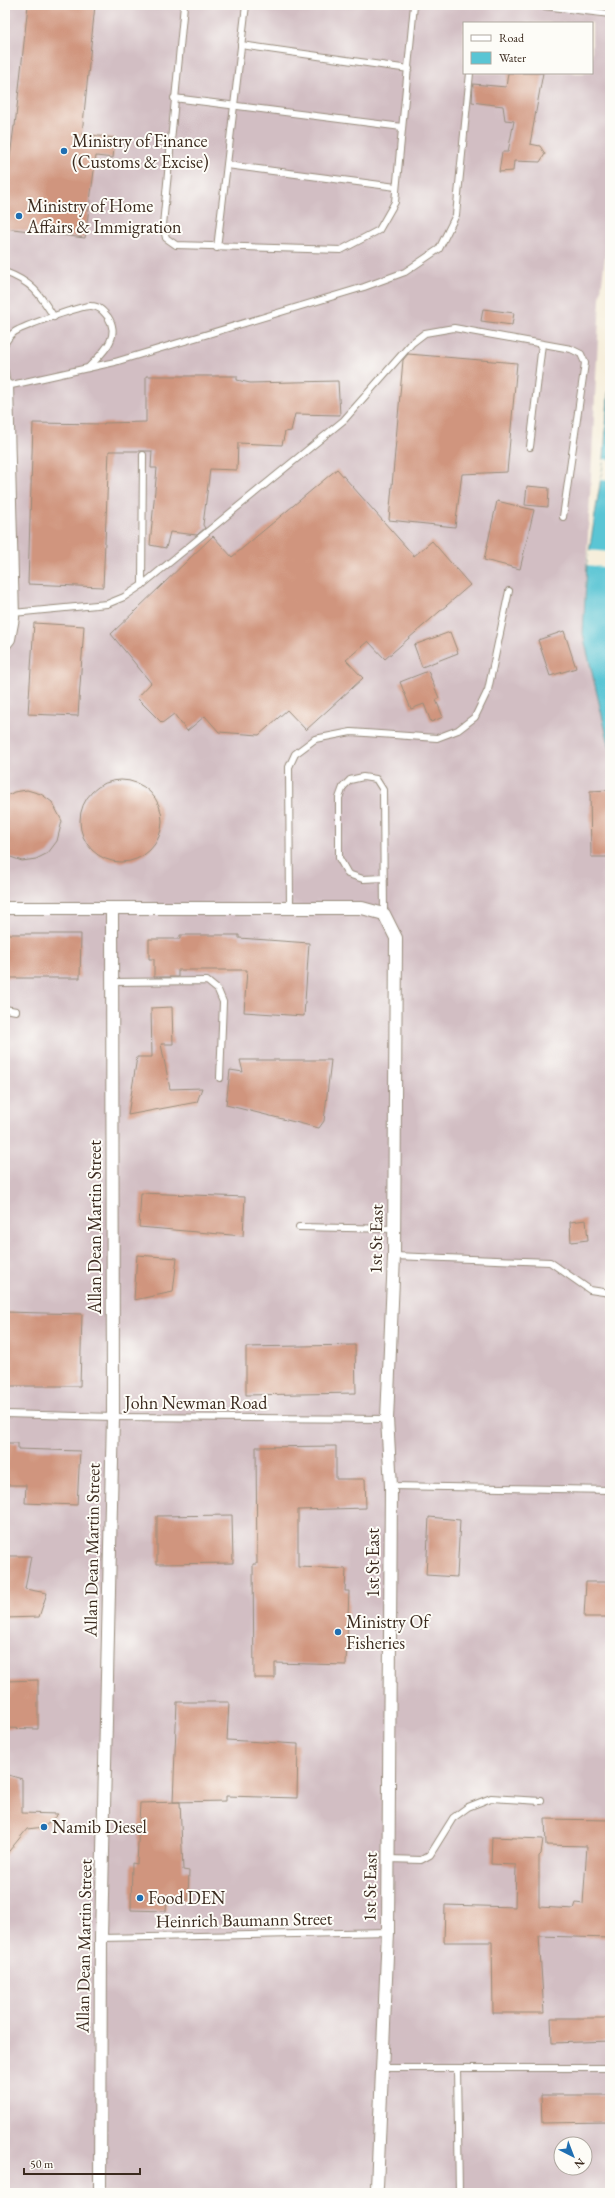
<svg xmlns="http://www.w3.org/2000/svg" width="615" height="2198" font-family="'EB Garamond',serif">
	<style>
		.industrial { fill: #d2bec3; fill-rule: evenodd }
		.water { fill: #5ac5d4; stroke: #4a7879 }
		.pier { fill: #f6eedb }
		.building { fill: #d0957e }
		.lines { fill: none; stroke-linecap: round; stroke-linejoin: round }
		.lane-casing { stroke: #988c7c; stroke-width: 8 }
		.street-casing { stroke: #988c7c; stroke-width: 14 }
		.lane { stroke: #fff; stroke-width: 6 }
		.street { stroke: #fff; stroke-width: 12 }
		.poi-dot { fill: #1f6fb2; stroke: #fdfcf7; stroke-width: 1.5 }
		.labels { text-anchor: middle; stroke-width: 4; stroke-linejoin: round; paint-order: stroke }
		.poi-label { font-size: 18px; fill: #3b2a1e; stroke: #fdfcf7; text-anchor: start }
		.street-label { font-size: 18px; fill: #3b2a1e; stroke: #fdfcf7 }
	</style>
	<rect width="100%" height="100%" fill="#fdfcf7"/>
	<filter id="ink" filterUnits="userSpaceOnUse"><feTurbulence type="fractalNoise" baseFrequency=".025" numOctaves="2"/><feDisplacementMap in="SourceGraphic" scale="8" xChannelSelector="R" yChannelSelector="G"/><feConvolveMatrix kernelMatrix="1 2 1 2 8 2 1 2 1" color-interpolation-filters="sRGB"/></filter>
	<filter id="wash" filterUnits="userSpaceOnUse"><feTurbulence type="fractalNoise" baseFrequency=".012" numOctaves="4" result="noise"/><feDisplacementMap in="SourceGraphic" scale="16" xChannelSelector="R" yChannelSelector="G"/><feGaussianBlur stdDeviation="0.9" result="paint"/><feColorMatrix in="noise" values="0 0 0 0 0 0 0 0 0 0 0 0 0 0 0 0 0 1.4 0 .05"/><feComposite in="paint" operator="in"/></filter>
	<g filter="url(#wash)">
		<rect width="100%" height="100%" fill="#f6eedb"/>
		<!-- industrial -->
		<path class="industrial" d="M5,5H610V215L600,299L583,634L610,749V2193H5ZM464,23H592V73H464ZM561,2144H585V2168H561Z"/>
		<!-- water -->
		<path class="water" d="M610,367V749L583,634L587,565L604,459Z"/>
		<!-- pier -->
		<g class="pier">
			<path d="M604,459L610,460V481L601,480Z"/>
			<path d="M589,550L610,552V568L587,565Z"/>
		</g>
		<g id="blocks">
			<!-- building -->
			<g class="building">
				<path d="M28,5H95L82,134L115,138L113,158L96,156L85,238L5,228V195L14,126H15Z"/>
				<path d="M508,73H543L530,144L540,146L545,154L540,162L514,161L513,171L499,172L502,152H508L514,121L505,120L503,106L472,102L473,84L506,87Z"/>
				<path d="M483,309L514,313L512,325L481,321Z"/>
				<path d="M408,354L517,363L507,472L462,474L455,527L389,520L403,360Z"/>
				<path d="M146,376H237V380L250,383L338,381L340,415L295,414L291,431L285,432L282,445L238,443L237,470L210,469L203,525L205,528L197,535L170,532L166,548L150,545L157,468H151L152,451H109L103,587L28,584L33,423L104,424V423L146,422Z"/>
				<path d="M337,469L414,556L432,541L470,585L385,659L368,641L346,660L363,678L306,730L287,710L259,735L219,732L205,716L187,731L174,714L162,723L137,698L151,683L111,634L213,536L232,557Z"/>
				<path d="M527,486L549,488L548,507L525,505Z"/>
				<path d="M497,501L534,510L520,569L484,560Z"/>
				<path d="M34,623L84,626L78,716L28,714Z"/>
				<path d="M564,631L576,668L550,676L538,640Z"/>
				<path d="M450,632L458,653L422,667L414,645Z"/>
				<path d="M428,671L439,698L436,700L443,717L431,722L424,704L411,709L400,682Z"/>
				<circle cx="121" cy="821" r="41"/>
				<path d="M27,790L41,794L52,802L62,821L57,841L48,853L36,859L22,861L5,855V797L14,792Z"/>
				<path d="M609,790L610,857H591L590,791Z"/>
				<path d="M5,934H81L80,978H5Z"/>
				<path d="M180,935H239V938L309,943L304,1016L244,1012L247,970H178V977H154V959H149V939H180Z"/>
				<path d="M172,1007L173,1044H161L170,1089L202,1088L197,1102L128,1115L137,1057H152L151,1008Z"/>
				<path d="M240,1060H331L324,1121L319,1128L226,1105L230,1070L243,1072Z"/>
				<path d="M141,1193L245,1197L243,1236L139,1227Z"/>
				<path d="M586,1220L588,1240L571,1242L570,1222Z"/>
				<path d="M137,1255L177,1258L173,1292L134,1300Z"/>
				<path d="M5,1312L82,1314L80,1386H5Z"/>
				<path d="M355,1345L356,1393L246,1395V1347Z"/>
				<path d="M5,1443H18V1449L80,1451L77,1505L25,1503L26,1485H5Z"/>
				<path d="M336,1446V1479H365L366,1508L298,1510V1567L346,1569L345,1591H349L346,1665L275,1663V1678H254L253,1564H257L256,1447Z"/>
				<path d="M232,1515L233,1563L157,1564V1516Z"/>
				<path d="M429,1517L460,1520L457,1577L426,1575Z"/>
				<path d="M5,1556H31L25,1589L47,1593L39,1617L5,1618Z"/>
				<path d="M586,1582H610V1617H584Z"/>
				<path d="M38,1680V1729L5,1728L6,1681Z"/>
				<path d="M177,1702H229L227,1740L298,1744L297,1798L226,1796V1801L173,1802Z"/>
				<path d="M5,1774L22,1779V1813L58,1814L44,1827L27,1829L5,1856Z"/>
				<path d="M180,1802L183,1870L189,1871L188,1900H167L166,1911L131,1910L132,1863L137,1864L140,1803Z"/>
				<path d="M545,1819L610,1820V1938L539,1936L544,2013H493L492,1942H444L445,1905L515,1907L516,1865L491,1864L492,1837L543,1839L541,1854L539,1856V1907L574,1909L576,1903L583,1904L587,1846L546,1845Z"/>
				<path d="M551,2018H610V2041L552,2043Z"/>
				<path d="M541,2095H610V2122L542,2123Z"/>
			</g>
		</g>
	</g>
	<g filter="url(#ink)">
		<use href="#blocks" fill-opacity="0" stroke="#988c7c" stroke-width="1"/>
		<g class="lines">
			<defs>
				<g id="lane">
					<path d="M184,5L163,225L166,238L176,245L341,250L379,230L395,202L414,5"/>
					<path d="M536,5L610,14"/>
					<path d="M241,45L409,69"/>
					<path d="M174,98L402,127"/>
					<path d="M227,165L396,187"/>
					<path d="M217,248L246,5"/>
					<path d="M5,272C32,282 39,293 54,317"/>
					<path d="M5,343C8,338 13,332 18,330C28,325 82,305 91,306C99,306 103,311 108,317C122,338 101,354 88,368"/>
					<path d="M5,372L7,386L115,362L364,287L405,272L439,249L456,215L470,73"/>
					<path d="M530,447L542,344"/>
					<path d="M142,585L143,455"/>
					<path d="M13,613L107,604L124,597L142,585L344,420L412,343L425,333L454,328L571,349L581,354L585,363L563,517"/>
					<path d="M384,878L363,879L348,874L339,858V798L343,787L350,780L363,777L376,779L383,790L384,914"/>
					<path d="M290,907L289,767L295,754L315,739L351,732L437,738L458,730L475,717L488,690L509,591"/>
					<path d="M113,982L207,981L218,990L223,1002L220,1078"/>
					<path d="M5,1009L16,1011"/>
					<path d="M299,1227L395,1229"/>
					<path d="M394,1256L550,1262L590,1290L610,1293"/>
					<path d="M5,1414L113,1417L387,1419"/>
					<path d="M391,1486L610,1490"/>
					<path d="M389,1859L421,1860L430,1855L453,1818L468,1807L491,1798L541,1801"/>
					<path d="M101,1938L388,1932"/>
					<path d="M382,2068H610"/>
					<path d="M457,2068L459,2193"/>
				</g>
				<g id="street">
					<path d="M5,386H7L13,618L9,639L5,644"/>
					<path d="M5,908H362L384,914L396,938L394,1256L387,1419L391,1486L388,1932L377,2187"/>
					<path d="M100,2193L101,1938L113,1417L112,908"/>
				</g>
			</defs>
			<!-- lane casing -->
			<use href="#lane" class="lane-casing"/>
			<!-- street casing -->
			<use href="#street" class="street-casing"/>
			<!-- lane -->
			<use href="#lane" class="lane"/>
			<!-- street -->
			<use href="#street" class="street"/>
		</g>
	</g>
	<!-- markers -->
	<g class="poi-dot">
		<circle cx="64" cy="151" r="4"/>
		<circle cx="19" cy="216" r="4"/>
		<circle cx="338" cy="1632" r="4"/>
		<circle cx="44" cy="1827" r="4"/>
		<circle cx="140" cy="1898" r="4"/>
	</g>
	<g class="labels">
		<!-- poi labels -->
		<g class="poi-label">
			<text x="72" y="147">Ministry of Finance<tspan x="72" dy="21">(Customs &amp; Excise)</tspan></text>
			<text x="27" y="212">Ministry of Home<tspan x="27" dy="21">Affairs &amp; Immigration</tspan></text>
			<text x="346" y="1628">Ministry Of<tspan x="346" dy="21">Fisheries</tspan></text>
			<text x="52" y="1833">Namib Diesel</text>
			<text x="148" y="1904">Food DEN</text>
		</g>
		<!-- street labels -->
		<g class="street-label">
			<text transform="translate(95 1227) rotate(-90)" y="6">Allan Dean Martin Street</text>
			<text transform="translate(376 1239) rotate(-89)" y="6">1st St East</text>
			<text x="196" y="1409">John Newman Road</text>
			<text transform="translate(92 1550) rotate(-89)" y="6">Allan Dean Martin Street</text>
			<text transform="translate(373 1563) rotate(-90)" y="6">1st St East</text>
			<text transform="translate(370 1887) rotate(-89)" y="6">1st St East</text>
			<text transform="translate(244 1920) rotate(-1)" y="6">Heinrich Baumann Street</text>
			<text transform="translate(84 1946) rotate(-89)" y="6">Allan Dean Martin Street</text>
		</g>
	</g>
	<!-- margin -->
	<rect width="615" height="2198" fill="none" stroke="#fdfcf7" stroke-width="20"/>
	<!-- legend -->
	<rect x="463" y="22" width="130" height="52" fill="#fdfcf7" stroke="#afa8a0"/>
	<rect x="471" y="35" width="20" height="6" fill="#ffffff" stroke="#afa8a0"/>
	<text x="499" y="42" font-size="12" fill="#3b2a1e">Road</text>
	<rect x="471" y="52" width="20" height="12" fill="#5ac5d4" stroke="#afa8a0"/>
	<text x="499" y="62" font-size="12" fill="#3b2a1e">Water</text>
	<!-- north arrow -->
	<g transform="translate(573 2156) rotate(138)"><circle r="19" fill="#fdfcf7" stroke="#afa8a0"/>
	<path d="M0-3L7 15L0 10L-7 15Z" fill="#1f6fb2"/>
	<text y="-6" font-size="11" font-weight="bold" text-anchor="middle" fill="#3b2a1e">N</text>
	</g>
	<!-- scale -->
	<path d="M24 2168v6h116v-6" fill="none" stroke="#3b2a1e" stroke-width="2"/>
	<text x="30" y="2168" font-size="12" fill="#3b2a1e" stroke="#fdfcf7" stroke-width="3" paint-order="stroke">50 m</text>
</svg>
